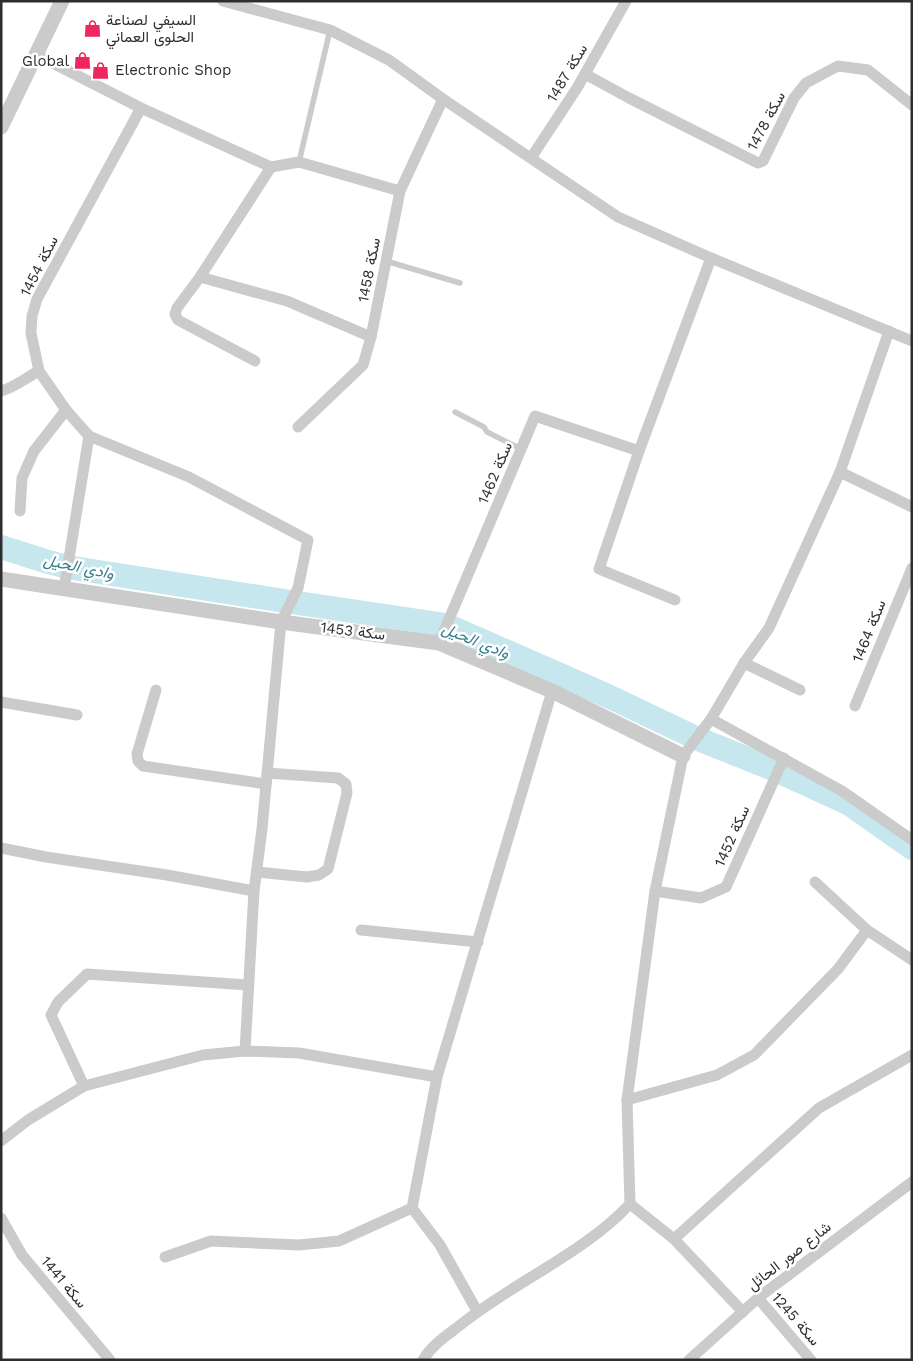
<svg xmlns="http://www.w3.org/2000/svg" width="913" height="1361" font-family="'Work Sans',Vazirmatn,sans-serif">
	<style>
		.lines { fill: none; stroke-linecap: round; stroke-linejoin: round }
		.river { stroke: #c6e7ee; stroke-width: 24 }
		.service { stroke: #cbcbcb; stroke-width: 5.5 }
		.minor { stroke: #cbcbcb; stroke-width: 11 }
		.tertiary { stroke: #cbcbcb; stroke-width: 15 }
		.labels { text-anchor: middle; stroke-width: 5; stroke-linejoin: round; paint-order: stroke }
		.poi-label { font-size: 15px; fill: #2e2e2e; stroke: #fff; text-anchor: start }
		.street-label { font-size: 15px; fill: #2e2e2e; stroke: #fff }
		.water-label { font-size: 16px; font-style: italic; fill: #357f8e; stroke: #fff }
	</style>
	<rect width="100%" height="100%" fill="#fff"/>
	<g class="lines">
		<!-- river -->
		<path class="river" d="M1,547L45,561L67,567L291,602L446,625L608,696L696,738L778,771L848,803L912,848"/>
		<!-- service -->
		<g class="service">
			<path d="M299,162L330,30"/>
			<path d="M386,261L460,283"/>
			<path d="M455,412L484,427L487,432L521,449"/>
		</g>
		<!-- minor -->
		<g class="minor">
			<path d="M223,1L330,30L389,60L443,99L618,217L711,258L912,341"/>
			<path d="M37,55L141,108L271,167L299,162L400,191"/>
			<path d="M585,74L629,98L758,163L763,161L794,98L806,83L838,66L868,70L912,105"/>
			<path d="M141,108L37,299L32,316L31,333L39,371L66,410L89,436L189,477L308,540L298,588L281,622L262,829L254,891L245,1051"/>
			<path d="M531,158L577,88L626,1"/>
			<path d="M271,167L200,277L287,301L371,337"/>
			<path d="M200,277L177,308L175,314L178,320L255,361"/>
			<path d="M1,391C14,388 27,377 39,371"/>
			<path d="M298,427L363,365L371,337L400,191L443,99"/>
			<path d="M840,472L912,507"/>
			<path d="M20,511L22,478L34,451L66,410"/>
			<path d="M64,589L89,436"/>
			<path d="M675,600L599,569L639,451L711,258"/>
			<path d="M439,643L535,416L639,451"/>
			<path d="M744,663L800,690"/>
			<path d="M156,690L137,754L138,761L143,766L266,784"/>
			<path d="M1,702L77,715"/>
			<path d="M855,706L912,568"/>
			<path d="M711,719L842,791L912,840"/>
			<path d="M1,848L46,857L167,875L254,891"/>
			<path d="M257,872L307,877L319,875L328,869L347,793L346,784L338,778L267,773"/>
			<path d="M815,882L867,930L912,960"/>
			<path d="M655,891L701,898L726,887L784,758"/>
			<path d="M361,930L478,942"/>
			<path d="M84,1086L51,1015L58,1002L87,974L248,985"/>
			<path d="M627,1100L717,1075L754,1055L838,969L867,930"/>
			<path d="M1,1141L28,1120L84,1086L203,1055L245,1051L299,1053L437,1077"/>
			<path d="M630,1204L674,1239L743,1312"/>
			<path d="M412,1208L440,1245L477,1311"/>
			<path d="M1,1218L22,1255L110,1360"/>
			<path d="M674,1239L819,1108L912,1055"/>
			<path d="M165,1257L211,1241L299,1245L339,1241L412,1208L437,1077L552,691"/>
			<path d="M758,1298L811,1360"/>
			<path d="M423,1360C432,1345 446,1336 459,1326C513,1282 582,1255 630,1204L627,1100L655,891L683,756L711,719L744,663L769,628L840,472L889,331"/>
			<path d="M689,1360L758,1298L912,1182"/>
		</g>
		<!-- tertiary -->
		<g class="tertiary">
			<path d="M1,127L62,1"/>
			<path d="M1,579L281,622L439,643L552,691L683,756"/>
		</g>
	</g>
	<!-- icons -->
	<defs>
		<symbol id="shop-bare" viewBox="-9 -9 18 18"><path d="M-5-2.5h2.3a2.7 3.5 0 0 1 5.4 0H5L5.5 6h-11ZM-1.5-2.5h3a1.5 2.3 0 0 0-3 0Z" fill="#f02660" stroke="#fff" stroke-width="2.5" paint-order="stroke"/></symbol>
	</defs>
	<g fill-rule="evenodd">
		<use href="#shop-bare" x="80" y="16" width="25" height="25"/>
		<use href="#shop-bare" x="70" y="48" width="25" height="25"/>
		<use href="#shop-bare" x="88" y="58" width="25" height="25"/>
	</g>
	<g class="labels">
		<!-- poi labels -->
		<g class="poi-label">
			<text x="106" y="25">السيفي لصناعة<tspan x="106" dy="17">الحلوى العماني</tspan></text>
			<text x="69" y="66" text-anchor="end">Global</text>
			<text x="115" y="75">Electronic Shop</text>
		</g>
		<!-- street labels -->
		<g class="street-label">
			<text transform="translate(567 73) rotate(-59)" y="5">سكة 1487</text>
			<text transform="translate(766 121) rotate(-62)" y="5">سكة 1478</text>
			<text transform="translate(39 266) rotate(-63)" y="5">سكة 1454</text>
			<text transform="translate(369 270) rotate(-79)" y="5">سكة 1458</text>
			<text transform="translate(495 473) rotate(-67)" y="5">سكة 1462</text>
			<text transform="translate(353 631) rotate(7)" y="5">سكة 1453</text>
			<text transform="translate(869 631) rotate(-68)" y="5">سكة 1464</text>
			<text transform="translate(732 836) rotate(-66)" y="5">سكة 1452</text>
			<text transform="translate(789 1256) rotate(-38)" y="5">شارع صور الحائل</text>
			<text transform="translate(64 1282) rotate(50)" y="5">سكة 1441</text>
			<text transform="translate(796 1319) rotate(49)" y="5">سكة 1245</text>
		</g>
		<!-- water labels -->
		<g class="water-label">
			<text transform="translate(79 566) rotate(12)" y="6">وادي الحيل</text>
			<text transform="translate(476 640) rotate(22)" y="6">وادي الحيل</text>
		</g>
	</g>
	<!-- border -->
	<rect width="913" height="1361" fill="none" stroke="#2e2e2e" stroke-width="5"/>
</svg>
